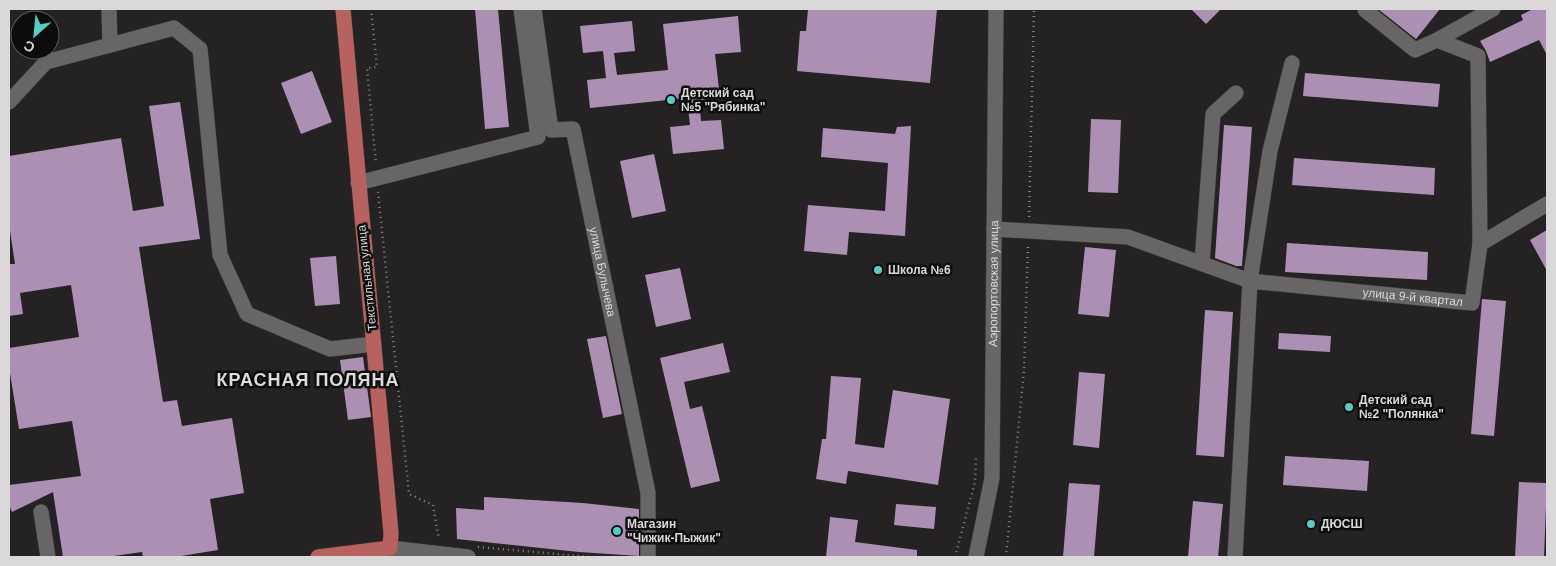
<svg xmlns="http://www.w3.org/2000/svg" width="1556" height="566" font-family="Helvetica,sans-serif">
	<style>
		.building { fill: #ac90b4 }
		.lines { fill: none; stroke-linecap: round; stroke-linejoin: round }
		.minor-casing { stroke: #3f3d3e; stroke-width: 16 }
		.major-casing { stroke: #3f3d3e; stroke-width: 16 }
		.path { stroke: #888586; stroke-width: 2.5; stroke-dasharray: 1 4; stroke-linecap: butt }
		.minor { stroke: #686566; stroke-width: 15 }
		.major { stroke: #b86260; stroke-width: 15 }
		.poi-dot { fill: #56cec3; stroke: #0d0c0d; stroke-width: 2 }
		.labels { text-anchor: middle; stroke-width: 5; stroke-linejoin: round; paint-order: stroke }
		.poi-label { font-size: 12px; font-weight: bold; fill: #dad8d9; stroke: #0d0c0d; text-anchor: start }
		.street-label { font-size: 12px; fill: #dad8d9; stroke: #0d0c0d }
		.district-label { font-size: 18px; font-weight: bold; letter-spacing: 1px; fill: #dddadb; stroke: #0d0c0d }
	</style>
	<rect width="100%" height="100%" fill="#252223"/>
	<!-- building -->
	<g class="building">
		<path d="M475,9H498L509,127L485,129Z"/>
		<path d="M808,9H937L930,83L797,71L800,31H806Z"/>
		<path d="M1191,9H1221L1206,24Z"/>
		<path d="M1378,9H1440L1416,39Z"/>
		<path d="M1533,9H1547V55L1539,40L1490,62L1486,51L1480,41L1523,20L1521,15Z"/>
		<path d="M738,16L741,52L715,54L720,98L699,100L701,121L721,120L724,149L673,154L670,127L690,125L687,98L590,108L587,80L606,78L603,51L583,53L580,26L632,21L635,51L614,53L617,75L668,70L663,24Z"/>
		<path d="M312,71L332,122L301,134L281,83Z"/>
		<path d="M1305,73L1440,84L1438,107L1303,96Z"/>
		<path d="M180,102L200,239L139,247L163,402L177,400L182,426L232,418L244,493L210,499L218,550L175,557H143L142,552L107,557H63L53,492L12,512L9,505V485L81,476L72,421L19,429L9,367V348L79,337L71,285L20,293L23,314L9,316V264H15L16,271L9,224V156L121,138L133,211L164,206L149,106Z"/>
		<path d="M1091,119L1121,120L1118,193L1088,192Z"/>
		<path d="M1224,125L1252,127L1242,266H1236L1215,258Z"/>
		<path d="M911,126L905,236L849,232L847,255L804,251L808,205L885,211L888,163L821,157L823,128L895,134L897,127Z"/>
		<path d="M654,154L666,211L632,218L620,161Z"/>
		<path d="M1294,158L1435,168L1434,195L1292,185Z"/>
		<path d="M1547,230V271L1530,240Z"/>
		<path d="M1287,243L1428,252L1427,280L1285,272Z"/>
		<path d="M1085,247L1116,250L1109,317L1078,314Z"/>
		<path d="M336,256L340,304L315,306L310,258Z"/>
		<path d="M680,268L691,319L656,327L645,275Z"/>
		<path d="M1482,299L1506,301L1494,436L1471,434Z"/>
		<path d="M1205,310L1233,312L1224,457L1196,455Z"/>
		<path d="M1279,333L1331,336L1330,352L1278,349Z"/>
		<path d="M606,336L622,414L603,418L587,339Z"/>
		<path d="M723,343L730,372L684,382L690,409L702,406L720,481L691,488L660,358Z"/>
		<path d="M363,357L371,417L348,420L340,360Z"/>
		<path d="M1079,372L1105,374L1099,448L1073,445Z"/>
		<path d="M831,376L861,378L855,444L884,448L893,390L950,399L938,485L848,471L846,484L816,479L822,439H826Z"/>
		<path d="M1285,456L1369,461L1367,491L1283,485Z"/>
		<path d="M1519,482L1547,483L1544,557H1515Z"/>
		<path d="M1069,483L1100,485L1094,557H1063Z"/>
		<path d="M484,497L583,503L639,509V556L579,552L457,539L456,508L484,510Z"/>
		<path d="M1193,501L1223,504L1218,557H1188Z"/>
		<path d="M896,504L936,507L934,529L894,525Z"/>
		<path d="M830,517L858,520L855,542L917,550V557H826Z"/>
	</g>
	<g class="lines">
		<defs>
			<g id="minor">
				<path d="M109,9L110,45"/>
				<path id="s1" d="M534,9L551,130L573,129L648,493V557"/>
				<path d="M1437,40L1493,9"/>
				<path d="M9,102L46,62L174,28L200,49L220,255L247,314L330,349L374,344"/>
				<path d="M358,183L538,137L521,9"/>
				<path d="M994,229L1128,237L1250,281L1270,151L1292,63"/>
				<path d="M1480,244L1547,204"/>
				<path d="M1202,263L1213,114L1236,93"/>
				<path d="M41,512L48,557"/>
				<path d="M390,548L468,557"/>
				<path id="s2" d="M976,557L992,478L996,9"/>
				<path id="s3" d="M1235,557L1250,281L1472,303L1480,244L1478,56L1437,40L1415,50L1365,10V9"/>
			</g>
			<path id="major" d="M318,557L390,548L391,533C376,358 358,184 343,9"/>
		</defs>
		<!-- minor casing -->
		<use href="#minor" class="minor-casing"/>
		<!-- major casing -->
		<use href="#major" class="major-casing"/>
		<!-- path -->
		<g class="path">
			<path d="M371,9L377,67L367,68L376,164"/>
			<path d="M378,192L409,494L433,505L439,539"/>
			<path d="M1029,217L1034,9"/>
			<path d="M478,547L591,557"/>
			<path d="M955,557L975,482L976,457"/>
			<path d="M1006,557L1024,370L1028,245"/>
		</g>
		<!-- minor -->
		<use href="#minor" class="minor"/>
		<!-- major -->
		<use href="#major" class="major"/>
	</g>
	<!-- markers -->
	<g class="poi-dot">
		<circle cx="671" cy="100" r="5"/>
		<circle cx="878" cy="270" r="5"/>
		<circle cx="1349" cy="407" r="5"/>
		<circle cx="1311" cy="524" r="5"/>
		<circle cx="617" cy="531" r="5"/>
	</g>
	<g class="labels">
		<!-- poi labels -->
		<g class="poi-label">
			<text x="681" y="97">Детский сад<tspan x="681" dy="14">№5 "Рябинка"</tspan></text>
			<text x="888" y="274">Школа №6</text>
			<text x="1359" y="404">Детский сад<tspan x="1359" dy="14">№2 "Полянка"</tspan></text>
			<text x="627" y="528">Магазин<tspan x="627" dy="14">"Чижик-Пыжик"</tspan></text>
			<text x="1321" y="528">ДЮСШ</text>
		</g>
		<!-- street labels -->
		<g class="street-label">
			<text dy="4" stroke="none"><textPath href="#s1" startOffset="290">улица Булычева</textPath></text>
			<text transform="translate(367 278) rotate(-96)" y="4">Текстильная улица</text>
			<text dy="4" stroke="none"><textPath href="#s2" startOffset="275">Аэропортовская улица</textPath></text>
			<text dy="4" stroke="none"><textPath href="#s3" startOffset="440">улица 9-й квартал</textPath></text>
		</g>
		<!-- district labels -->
		<g class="district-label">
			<text x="308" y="386">КРАСНАЯ ПОЛЯНА</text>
		</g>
	</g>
	<!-- border -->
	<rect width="1556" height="566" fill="none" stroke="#dad8d9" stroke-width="20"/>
	<!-- north arrow -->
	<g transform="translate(35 35) rotate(207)"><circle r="24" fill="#0d0c0d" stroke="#5f5e5f"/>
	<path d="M0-4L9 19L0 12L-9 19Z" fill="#56cec3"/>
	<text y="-8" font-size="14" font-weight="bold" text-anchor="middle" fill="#dad8d9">С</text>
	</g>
</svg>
